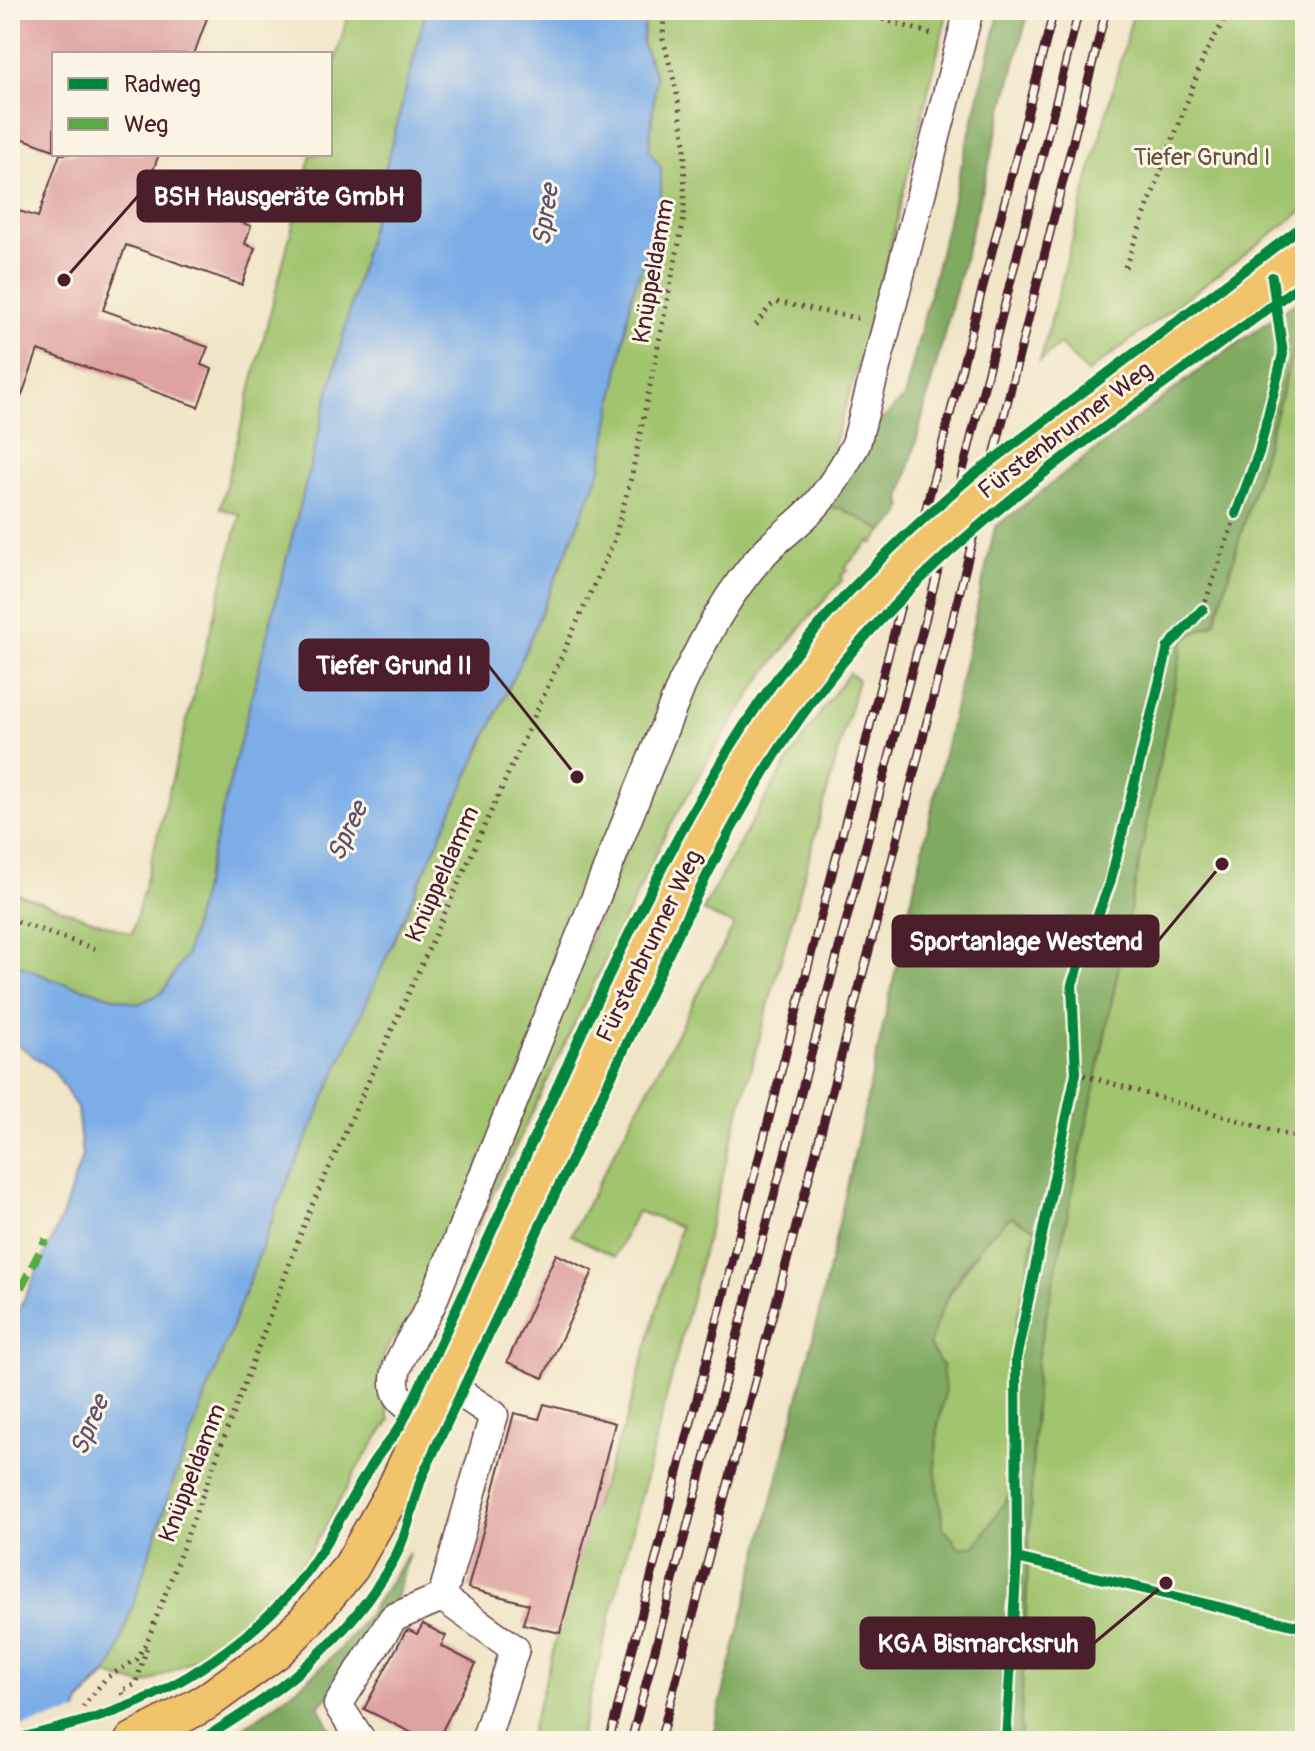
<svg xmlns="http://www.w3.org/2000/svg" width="1315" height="1751" font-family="Pangolin,sans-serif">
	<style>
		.green { fill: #a1c46e; stroke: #76724c; stroke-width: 2 }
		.forest { fill: #80aa61; stroke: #656446; stroke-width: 2; fill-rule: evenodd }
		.water { fill: #7cade7; stroke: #636689; stroke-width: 2 }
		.pier { fill: #f1e5c7 }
		.building { fill: #dea2a0 }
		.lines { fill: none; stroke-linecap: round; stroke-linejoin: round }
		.minor-casing { stroke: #633d42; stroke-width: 31 }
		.major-casing { stroke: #633d42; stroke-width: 39 }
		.path { stroke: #633d42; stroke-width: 5; stroke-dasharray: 2 6; stroke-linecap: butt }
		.minor { stroke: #fff; stroke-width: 28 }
		.major { stroke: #f1c36a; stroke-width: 36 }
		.rail-casing { stroke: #4a1f2b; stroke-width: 9 }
		.rail { stroke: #fcf5e5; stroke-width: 6; stroke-dasharray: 18; stroke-linecap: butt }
		.major-bridge-casing { stroke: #633d42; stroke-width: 39; stroke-linecap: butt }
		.major-bridge { stroke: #f1c36a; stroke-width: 36 }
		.quiet { stroke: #57aa44; stroke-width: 8; stroke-dasharray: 16 8; stroke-linecap: butt }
		.cycleway-casing { stroke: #fcf5e5; stroke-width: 15 }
		.cycleway { stroke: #00873e; stroke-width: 10 }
		.labels { text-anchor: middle; stroke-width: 6; stroke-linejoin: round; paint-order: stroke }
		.park-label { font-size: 24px; fill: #64513f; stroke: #fcf5e5 }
		.street-label { font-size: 24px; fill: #4a1f2b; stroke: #fcf5e5 }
		.water-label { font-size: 26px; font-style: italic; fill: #5c516d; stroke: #fcf5e5 }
		.leader { fill: none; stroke: #4a1f2b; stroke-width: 3 }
		.callout-dot { fill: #4a1f2b; stroke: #fcf5e5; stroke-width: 3 }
		.callout { fill: #4a1f2b; stroke: #4a1f2b; stroke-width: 3 }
		.callout-label { font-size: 26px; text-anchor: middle; font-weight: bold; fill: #fff }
	</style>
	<rect width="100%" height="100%" fill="#fcf5e5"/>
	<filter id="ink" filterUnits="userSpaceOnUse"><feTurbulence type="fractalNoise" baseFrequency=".0125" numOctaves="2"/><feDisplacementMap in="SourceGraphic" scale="16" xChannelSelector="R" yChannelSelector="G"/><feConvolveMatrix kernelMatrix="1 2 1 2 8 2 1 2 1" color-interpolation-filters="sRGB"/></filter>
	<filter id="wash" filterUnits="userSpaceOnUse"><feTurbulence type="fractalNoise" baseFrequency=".006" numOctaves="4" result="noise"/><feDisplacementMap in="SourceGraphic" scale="32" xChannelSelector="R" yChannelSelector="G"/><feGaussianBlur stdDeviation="1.8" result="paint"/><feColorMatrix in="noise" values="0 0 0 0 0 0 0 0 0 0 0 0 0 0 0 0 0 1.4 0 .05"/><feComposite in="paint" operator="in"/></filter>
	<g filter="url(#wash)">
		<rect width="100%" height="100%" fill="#f1e5c7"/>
		<!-- green -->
		<g class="green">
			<path d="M349,10H426L186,955L162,993L138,1004L53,980L10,961V891L132,934L240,515L220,508L311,154H330V82Z"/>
			<path d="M646,10H948L871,325L825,471L832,474L744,564L410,1321C372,1354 378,1375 390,1420L356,1470L327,1525L299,1567L252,1615L193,1660L143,1685L106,1675L80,1702L113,1665L173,1483L278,1204L419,883L523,656L601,469L632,293L643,264L652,254L649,150L656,77L642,43Z"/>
			<path d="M1134,10H1305V209L1087,373L1060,344L1040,361Z"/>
			<path d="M1305,311V1741H1020L1037,1359L1096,1080L1184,639L1215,623Z"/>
			<path d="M830,507L842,509L883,531L873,544L870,541L845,567L848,570L841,576L843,579L807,620L763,676L713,752L668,829L472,1238L690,687L755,573Z"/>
			<path d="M849,673L858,680L736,1123L579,1741H528L592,1510L626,1421L680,1227L637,1211L615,1257L571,1235L734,925L702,911C747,829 792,748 849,673Z"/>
			<path d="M1011,1216L1036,1228L1009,1360L1010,1494L975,1547H959L943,1527L935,1465L938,1426L945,1392L929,1345L938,1313L988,1235Z"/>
		</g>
		<!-- forest -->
		<g class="forest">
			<path d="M1000,10H1029L901,499C907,515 894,522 883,531L842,509L830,507L867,434L904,398Z"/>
			<path d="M1305,296V311L1215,623L1184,639L1096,1080L1037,1359L1020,1741H711L812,1343L995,527L1196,373ZM1011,1217L1036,1229L1009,1360L1010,1494L975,1547H959L943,1527L935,1465L938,1426L945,1392L942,1365L929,1345C942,1298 972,1247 1011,1217Z"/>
			<path d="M409,1553L392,1613L356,1663L319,1706L337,1741H223C260,1717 295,1692 327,1662C359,1631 384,1591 409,1553Z"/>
		</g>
		<!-- water -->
		<path class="water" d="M426,10H646L642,43L656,77L649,150L661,168V252L652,254L643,264L632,293L601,469L523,656L419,883L278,1204L173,1483L113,1665L80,1702L68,1741H10V1329L62,1217L82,1156L77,1108L54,1071L10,1039V961L53,980L138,1004L162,993L186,955Z"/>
		<!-- pier -->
		<path class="pier" d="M81,1711L72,1741H10V1730Z"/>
		<g id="blocks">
			<!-- building -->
			<g class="building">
				<path d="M10,10H210L194,54H54V150L10,134Z"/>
				<path d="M60,154H159L147,188L251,226L245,244L255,248L242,285L126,245L103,310L208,347L201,365L212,369L198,407L38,350L13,420L10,419V208L38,217Z"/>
				<path d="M556,1254L593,1271L543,1378L507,1362Z"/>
				<path d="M544,1404L615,1423L560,1633L523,1624L529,1604L468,1588L514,1413L539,1419Z"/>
				<path d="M423,1624L446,1636L441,1646L476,1664L437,1741H428L364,1709L405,1632L409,1630L417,1634Z"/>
			</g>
		</g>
	</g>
	<g filter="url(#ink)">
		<use href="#blocks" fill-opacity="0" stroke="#633d42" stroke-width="2"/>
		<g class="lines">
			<defs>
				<g id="minor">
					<path d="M427,1419C419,1412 404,1405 398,1395C384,1369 421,1328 432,1303L682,684C705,637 729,590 765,552C780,536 800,523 815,506C832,487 844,466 856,444L969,10"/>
					<path d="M442,1597L494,1415L444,1382"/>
					<path d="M442,1597L515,1649L485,1741"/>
					<path d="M362,1741L338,1705L393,1618L442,1597"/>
				</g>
				<g id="major">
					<path d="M1009,470L1305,252"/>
					<path d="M133,1741L206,1702L276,1651L305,1622L351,1567L394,1491L677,885C707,829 738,773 773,721C802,678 835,639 867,599"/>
				</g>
			</defs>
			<!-- minor casing -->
			<use href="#minor" class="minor-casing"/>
			<!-- major casing -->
			<use href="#major" class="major-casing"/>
			<!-- path -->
			<g class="path">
				<path d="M852,10L935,35"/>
				<path d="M1125,267L1205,54L1230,10"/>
				<path d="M756,325L769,307L776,302L862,319"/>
				<path d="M1203,609L1236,514"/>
				<path d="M10,919L100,951"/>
				<path d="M1076,1073L1305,1140"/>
				<path d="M126,1702L121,1691L136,1684L147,1646"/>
				<path d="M83,1707L106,1678L137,1659L149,1637L309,1212L614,541L632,474L684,218L685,143L676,88L663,39L664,10"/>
			</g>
			<!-- minor -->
			<use href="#minor" class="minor"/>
			<!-- major -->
			<use href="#major" class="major"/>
			<defs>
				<g id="rail">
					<path d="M609,1741L1054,10"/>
					<path d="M631,1741L928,609L1079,10"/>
					<path d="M660,1741L876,924L1106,10"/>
				</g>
			</defs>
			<!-- rail casing -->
			<use href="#rail" class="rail-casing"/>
			<!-- rail -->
			<use href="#rail" class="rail"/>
			<defs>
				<path id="major-bridge" d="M867,599L913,552L1009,470"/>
			</defs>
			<!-- major-bridge casing -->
			<use href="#major-bridge" class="major-bridge-casing"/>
			<!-- major-bridge -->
			<use href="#major-bridge" class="major-bridge"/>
			<!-- quiet -->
			<path class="quiet" d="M10,1309L46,1239"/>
			<defs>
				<g id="cycleway">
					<path d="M1236,514L1259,452L1283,354L1272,277"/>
					<path d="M1017,1558L1305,1628"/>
					<path d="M10,1741C45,1731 81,1724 116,1711C180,1688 251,1640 295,1587C325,1551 345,1508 369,1469C378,1453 391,1440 401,1425C474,1277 538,1124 609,975C661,867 714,761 786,666C840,595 904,534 972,476L1305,224"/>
					<path d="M199,1741C276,1696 350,1639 394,1559C408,1534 412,1504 422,1477C487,1336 554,1196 621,1056C687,914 751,766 856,647C983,500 1151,398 1305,281"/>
					<path d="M1006,1741L1017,1558L1016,1359L1076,1073L1072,984L1110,883L1168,647L1203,609"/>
				</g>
			</defs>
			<!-- cycleway casing -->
			<use href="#cycleway" class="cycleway-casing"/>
			<!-- cycleway -->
			<use href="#cycleway" class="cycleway"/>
		</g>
	</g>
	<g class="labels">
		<!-- park labels -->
		<g class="park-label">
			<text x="1202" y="165">Tiefer Grund I</text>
		</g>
		<!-- street labels -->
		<g class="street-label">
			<text transform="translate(653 271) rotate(-80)" y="8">Knüppeldamm</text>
			<text transform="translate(1065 430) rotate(-37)" y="8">Fürstenbrunner Weg</text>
			<text transform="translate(442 874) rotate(-66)" y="8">Knüppeldamm</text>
			<text transform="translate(649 946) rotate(-64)" y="8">Fürstenbrunner Weg</text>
			<text transform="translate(192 1473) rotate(-69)" y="8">Knüppeldamm</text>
		</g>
		<!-- water labels -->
		<g class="water-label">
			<text transform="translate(545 215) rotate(-82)" y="9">Spree</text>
			<text transform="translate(347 831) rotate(-65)" y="9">Spree</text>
			<text transform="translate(89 1425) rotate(-67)" y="9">Spree</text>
		</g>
	</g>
	<!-- callouts -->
	<path class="leader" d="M64 280L138 196M577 777L488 665M1222 864L1158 941M1166 1583L1094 1643"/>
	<g class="callout-dot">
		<circle cx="64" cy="280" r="8"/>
		<circle cx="577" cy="777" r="8"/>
		<circle cx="1222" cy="864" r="8"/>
		<circle cx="1166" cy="1583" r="8"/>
	</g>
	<g class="callout">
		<rect x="138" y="171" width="282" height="50" rx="8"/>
		<rect x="300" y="640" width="188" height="50" rx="8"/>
		<rect x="893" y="916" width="265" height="50" rx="8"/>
		<rect x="861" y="1618" width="233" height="50" rx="8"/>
	</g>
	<g class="callout-label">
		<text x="279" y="205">BSH Hausgeräte GmbH</text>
		<text x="394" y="674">Tiefer Grund II</text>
		<text x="1026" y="950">Sportanlage Westend</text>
		<text x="978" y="1652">KGA Bismarcksruh</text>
	</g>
	<!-- margin -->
	<rect width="1315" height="1751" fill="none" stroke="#fcf5e5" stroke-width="40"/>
	<!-- legend -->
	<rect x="52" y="52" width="280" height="104" fill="#fcf5e5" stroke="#b59f9b" stroke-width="2"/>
	<rect x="68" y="78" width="40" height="12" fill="#00873e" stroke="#b59f9b" stroke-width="2"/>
	<text x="124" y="92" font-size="24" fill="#4a1f2b">Radweg</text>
	<rect x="68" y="118" width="40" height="12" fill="#57aa44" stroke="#b59f9b" stroke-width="2"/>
	<text x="124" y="132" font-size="24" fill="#4a1f2b">Weg</text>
</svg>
